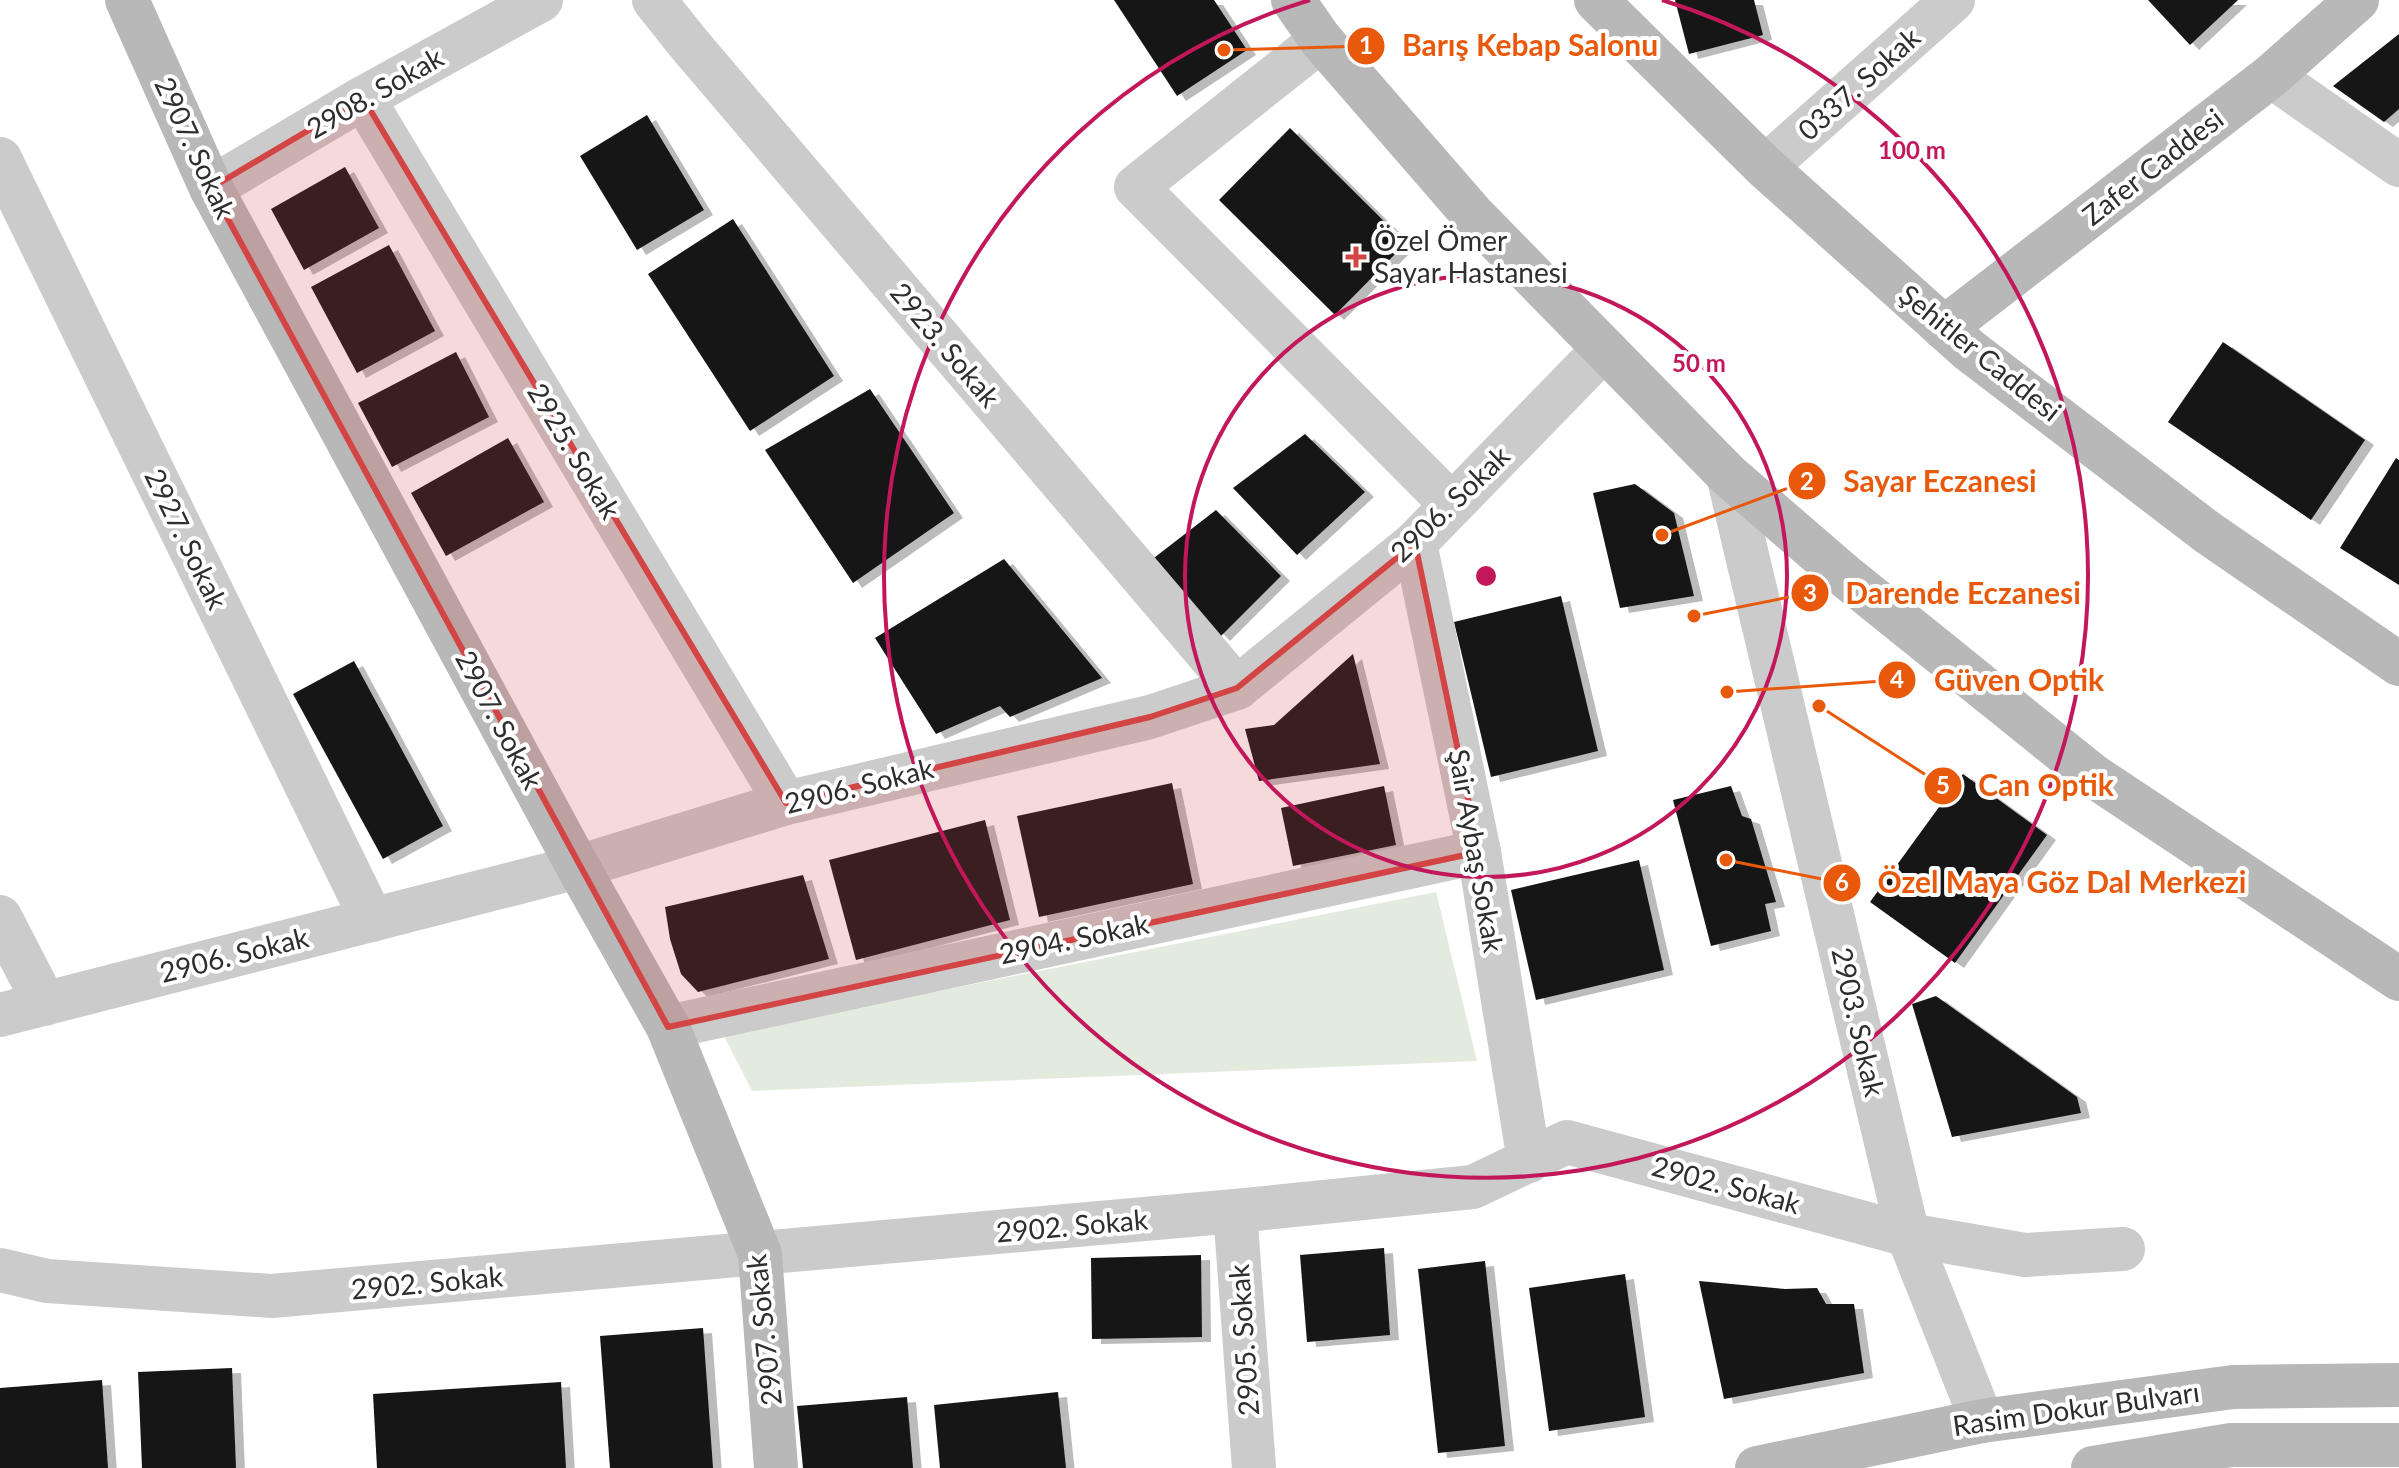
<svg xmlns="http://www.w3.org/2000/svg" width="2399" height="1468" font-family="Lato,sans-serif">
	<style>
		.green { fill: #e3eade }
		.building { fill: #151515; filter: url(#shadow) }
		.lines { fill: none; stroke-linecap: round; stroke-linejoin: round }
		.street { stroke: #cbcbcb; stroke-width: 44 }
		.secondary { stroke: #b8b8b8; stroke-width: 44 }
		.marked { fill: #d24544; fill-opacity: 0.2; stroke: #d24544; stroke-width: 6; stroke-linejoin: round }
		.ring { fill: none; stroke: #c2185b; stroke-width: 4 }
		.poi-dot { fill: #d24544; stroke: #fff; stroke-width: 3 }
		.labels { text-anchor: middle; stroke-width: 8; stroke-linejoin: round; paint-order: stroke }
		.street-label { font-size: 28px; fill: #2e2e2e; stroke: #fff }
		.poi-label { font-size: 28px; fill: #2e2e2e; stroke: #fff; text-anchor: start }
		.centre { fill: #c2185b; stroke: #fff; stroke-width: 4 }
		.ring-label { font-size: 24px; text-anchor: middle; font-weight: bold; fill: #c2185b; stroke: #fff; stroke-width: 8; stroke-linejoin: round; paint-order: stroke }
		.leader { fill: none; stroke: #e8590c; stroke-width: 3 }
		.callout-dot { fill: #e8590c; stroke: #fff; stroke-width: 3 }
		.mark-label { font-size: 24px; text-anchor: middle; font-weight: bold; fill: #fff }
		.callout-label { font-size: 30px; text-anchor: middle; font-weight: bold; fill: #e8590c; stroke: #fff; stroke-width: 8; stroke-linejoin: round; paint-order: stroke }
	</style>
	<defs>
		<filter id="shadow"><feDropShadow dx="9" dy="5" stdDeviation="0" flood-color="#0004"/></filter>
	</defs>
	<rect width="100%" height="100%" fill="#fff"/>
	<!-- green -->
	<path class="green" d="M1436,892L1477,1061L752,1091L723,1034Z"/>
	<!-- building -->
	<g class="building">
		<path d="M1114,0H1214L1247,50L1177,96Z"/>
		<path d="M1675,0H1754L1763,35L1689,54Z"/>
		<path d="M2148,0H2238L2190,45Z"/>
		<path d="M2399,34V109L2384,122L2333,86Z"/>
		<path d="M647,115L704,210L637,250L580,156Z"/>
		<path d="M1290,128L1406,243L1335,315L1219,200Z"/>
		<path d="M345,167L379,228L304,270L271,209Z"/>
		<path d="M733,219L834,376L750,431L648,274Z"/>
		<path d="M389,245L435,331L357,373L311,287Z"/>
		<path d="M2223,342L2365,440L2311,520L2168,422Z"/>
		<path d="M456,352L489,417L392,467L358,403Z"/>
		<path d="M870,389L954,513L853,583L765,450Z"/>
		<path d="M1305,434L1365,492L1297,555L1233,488Z"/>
		<path d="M508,438L544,502L446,556L411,493Z"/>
		<path d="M2396,458L2399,460V585L2340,548Z"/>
		<path d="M1635,484L1674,513L1694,596L1620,608L1593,493Z"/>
		<path d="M1216,510L1281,576L1221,636L1150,561Z"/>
		<path d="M1004,559L1102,678L1010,717L1000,706L936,734L875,638Z"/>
		<path d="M1561,596L1598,751L1491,777L1454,622Z"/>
		<path d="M1353,654L1380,764L1259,781L1245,729L1274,725Z"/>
		<path d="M354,661L443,826L383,859L293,694Z"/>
		<path d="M1963,774L2047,835L1955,963L1870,902Z"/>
		<path d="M1172,783L1193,884L1039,917L1017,816Z"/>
		<path d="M1384,786L1396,845L1293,866L1281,808Z"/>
		<path d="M1731,786L1742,816L1751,819L1776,902L1765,904L1771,931L1711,946L1673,800Z"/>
		<path d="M985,820L1010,920L856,960L829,860Z"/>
		<path d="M1639,860L1664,970L1536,1000L1511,890Z"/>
		<path d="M803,875L829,959L698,992L681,974L670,939L665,907Z"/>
		<path d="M1936,996L2077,1097L2081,1113L1952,1137L1912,1004Z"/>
		<path d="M1384,1248L1390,1335L1307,1342L1300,1255Z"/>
		<path d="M1201,1255L1202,1337L1092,1339L1091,1258Z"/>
		<path d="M1485,1261L1505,1446L1438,1453L1418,1269Z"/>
		<path d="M1625,1274L1645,1417L1549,1431L1529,1288Z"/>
		<path d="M1699,1281L1785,1289L1817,1288L1826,1304H1854L1864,1373L1724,1399Z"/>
		<path d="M703,1328L713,1468H610L600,1336Z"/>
		<path d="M232,1368L236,1468H142L138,1372Z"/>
		<path d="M102,1380L108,1468H0V1388Z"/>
		<path d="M561,1382L566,1468H377L373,1394Z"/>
		<path d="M1058,1392L1066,1468H940L934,1405Z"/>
		<path d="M907,1397L913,1468H803L797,1406Z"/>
	</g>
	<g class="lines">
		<!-- street -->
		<g class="street">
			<path d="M654,0L689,44L1237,688"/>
			<path d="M1321,40L1136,187L1452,505"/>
			<path d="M2271,76L2399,165"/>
			<path d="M363,98L786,803"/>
			<path d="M0,159L372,920"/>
			<path d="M1765,167L1953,0"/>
			<path d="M211,188L363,98L541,0"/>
			<path d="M1728,475L1908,1235L1982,1421"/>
			<path d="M1415,543L1479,852L1529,1161"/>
			<path d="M0,917L45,1004"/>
			<path d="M0,1015L578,867L786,803L1150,717L1237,688L1415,543L1603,350"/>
			<path d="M668,1027L1479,852"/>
			<path d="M1235,1211L1254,1468"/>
			<path d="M0,1270L47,1281L272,1296L1235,1211L1473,1187L1567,1142L1908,1235L2025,1255L2123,1249"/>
		</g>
		<!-- secondary -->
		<g class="secondary">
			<path d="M127,0L211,188L578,867L668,1027L760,1254L776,1468"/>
			<path d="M1293,0L1321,40L1473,215L1728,475L1845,576L2092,775L2399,979"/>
			<path d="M1596,0L1765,167L1969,350L2207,532L2399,664"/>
			<path d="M1944,328L2271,76L2357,0"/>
			<path d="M1757,1468L1982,1421L2233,1387L2399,1385"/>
			<path d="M2093,1468L2231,1445H2399"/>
		</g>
	</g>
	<!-- marked area -->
	<path class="marked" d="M363,98L786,803L1150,717L1237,688L1415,543L1479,852L668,1027L211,188Z"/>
	<!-- distance rings -->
	<g class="ring">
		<circle cx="1486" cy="576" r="301"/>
		<path d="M1662 0A602 602 0 1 1 1310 0"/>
	</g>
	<!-- markers -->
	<path class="poi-dot" d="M1352 245h8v8h8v8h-8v8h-8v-8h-8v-8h8z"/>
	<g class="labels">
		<!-- street labels -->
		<g class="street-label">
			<text transform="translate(1859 84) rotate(-42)" y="10">0337. Sokak</text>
			<text transform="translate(375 93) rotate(-30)" y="10">2908. Sokak</text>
			<text transform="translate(195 148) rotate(65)" y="10">2907. Sokak</text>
			<text transform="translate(2153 167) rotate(-38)" y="10">Zafer Caddesi</text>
			<text transform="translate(945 345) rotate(50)" y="10">2923. Sokak</text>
			<text transform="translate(1980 353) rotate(39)" y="10">Şehitler Caddesi</text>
			<text transform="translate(574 451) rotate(59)" y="10">2925. Sokak</text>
			<text transform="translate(1450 504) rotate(-44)" y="10">2906. Sokak</text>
			<text transform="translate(186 539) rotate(64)" y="10">2927. Sokak</text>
			<text transform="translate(499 720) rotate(62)" y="10">2907. Sokak</text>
			<text transform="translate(859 786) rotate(-14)" y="10">2906. Sokak</text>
			<text transform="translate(1476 851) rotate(80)" y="10">Şair Aybaş Sokak</text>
			<text transform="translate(1074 939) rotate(-12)" y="10">2904. Sokak</text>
			<text transform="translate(234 955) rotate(-14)" y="10">2906. Sokak</text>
			<text transform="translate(1858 1022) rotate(77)" y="10">2903. Sokak</text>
			<text transform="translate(1726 1185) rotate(15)" y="10">2902. Sokak</text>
			<text transform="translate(1072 1226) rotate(-5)" y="10">2902. Sokak</text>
			<text transform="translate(427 1283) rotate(-5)" y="10">2902. Sokak</text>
			<text transform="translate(764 1330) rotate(-96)" y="10">2907. Sokak</text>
			<text transform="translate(1244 1340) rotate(-94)" y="10">2905. Sokak</text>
			<text transform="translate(2076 1409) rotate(-8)" y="10">Rasim Dokur Bulvarı</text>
		</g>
		<!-- poi labels -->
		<g class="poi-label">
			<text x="1374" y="251">Özel Ömer<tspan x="1374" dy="32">Sayar Hastanesi</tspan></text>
		</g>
	</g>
	<circle cx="1486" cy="576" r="12" class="centre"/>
	<g class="ring-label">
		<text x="1912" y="159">100 m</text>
		<text x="1699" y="372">50 m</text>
	</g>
	<!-- callouts -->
	<path class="leader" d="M1224 50L1366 46M1662 535L1807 481M1694 616L1810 593M1727 692L1897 680M1819 706L1943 786M1726 860L1842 883"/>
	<g class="callout-dot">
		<circle cx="1224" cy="50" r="8"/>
		<circle cx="1662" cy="535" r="8"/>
		<circle cx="1694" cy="616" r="8"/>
		<circle cx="1727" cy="692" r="8"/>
		<circle cx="1819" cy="706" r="8"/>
		<circle cx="1726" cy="860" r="8"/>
		<circle cx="1366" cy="46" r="20"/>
		<circle cx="1807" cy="481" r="20"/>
		<circle cx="1810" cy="593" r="20"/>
		<circle cx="1897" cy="680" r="20"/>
		<circle cx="1943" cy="786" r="20"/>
		<circle cx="1842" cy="883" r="20"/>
	</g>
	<g class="mark-label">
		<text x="1366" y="54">1</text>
		<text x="1807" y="490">2</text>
		<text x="1810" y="602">3</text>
		<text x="1897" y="688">4</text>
		<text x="1943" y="794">5</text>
		<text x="1842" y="891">6</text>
	</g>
	<g class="callout-label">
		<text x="1530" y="56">Barış Kebap Salonu</text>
		<text x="1940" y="492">Sayar Eczanesi</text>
		<text x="1963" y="604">Darende Eczanesi</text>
		<text x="2019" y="691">Güven Optik</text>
		<text x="2046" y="796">Can Optik</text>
		<text x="2062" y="893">Özel Maya Göz Dal Merkezi</text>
	</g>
</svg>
